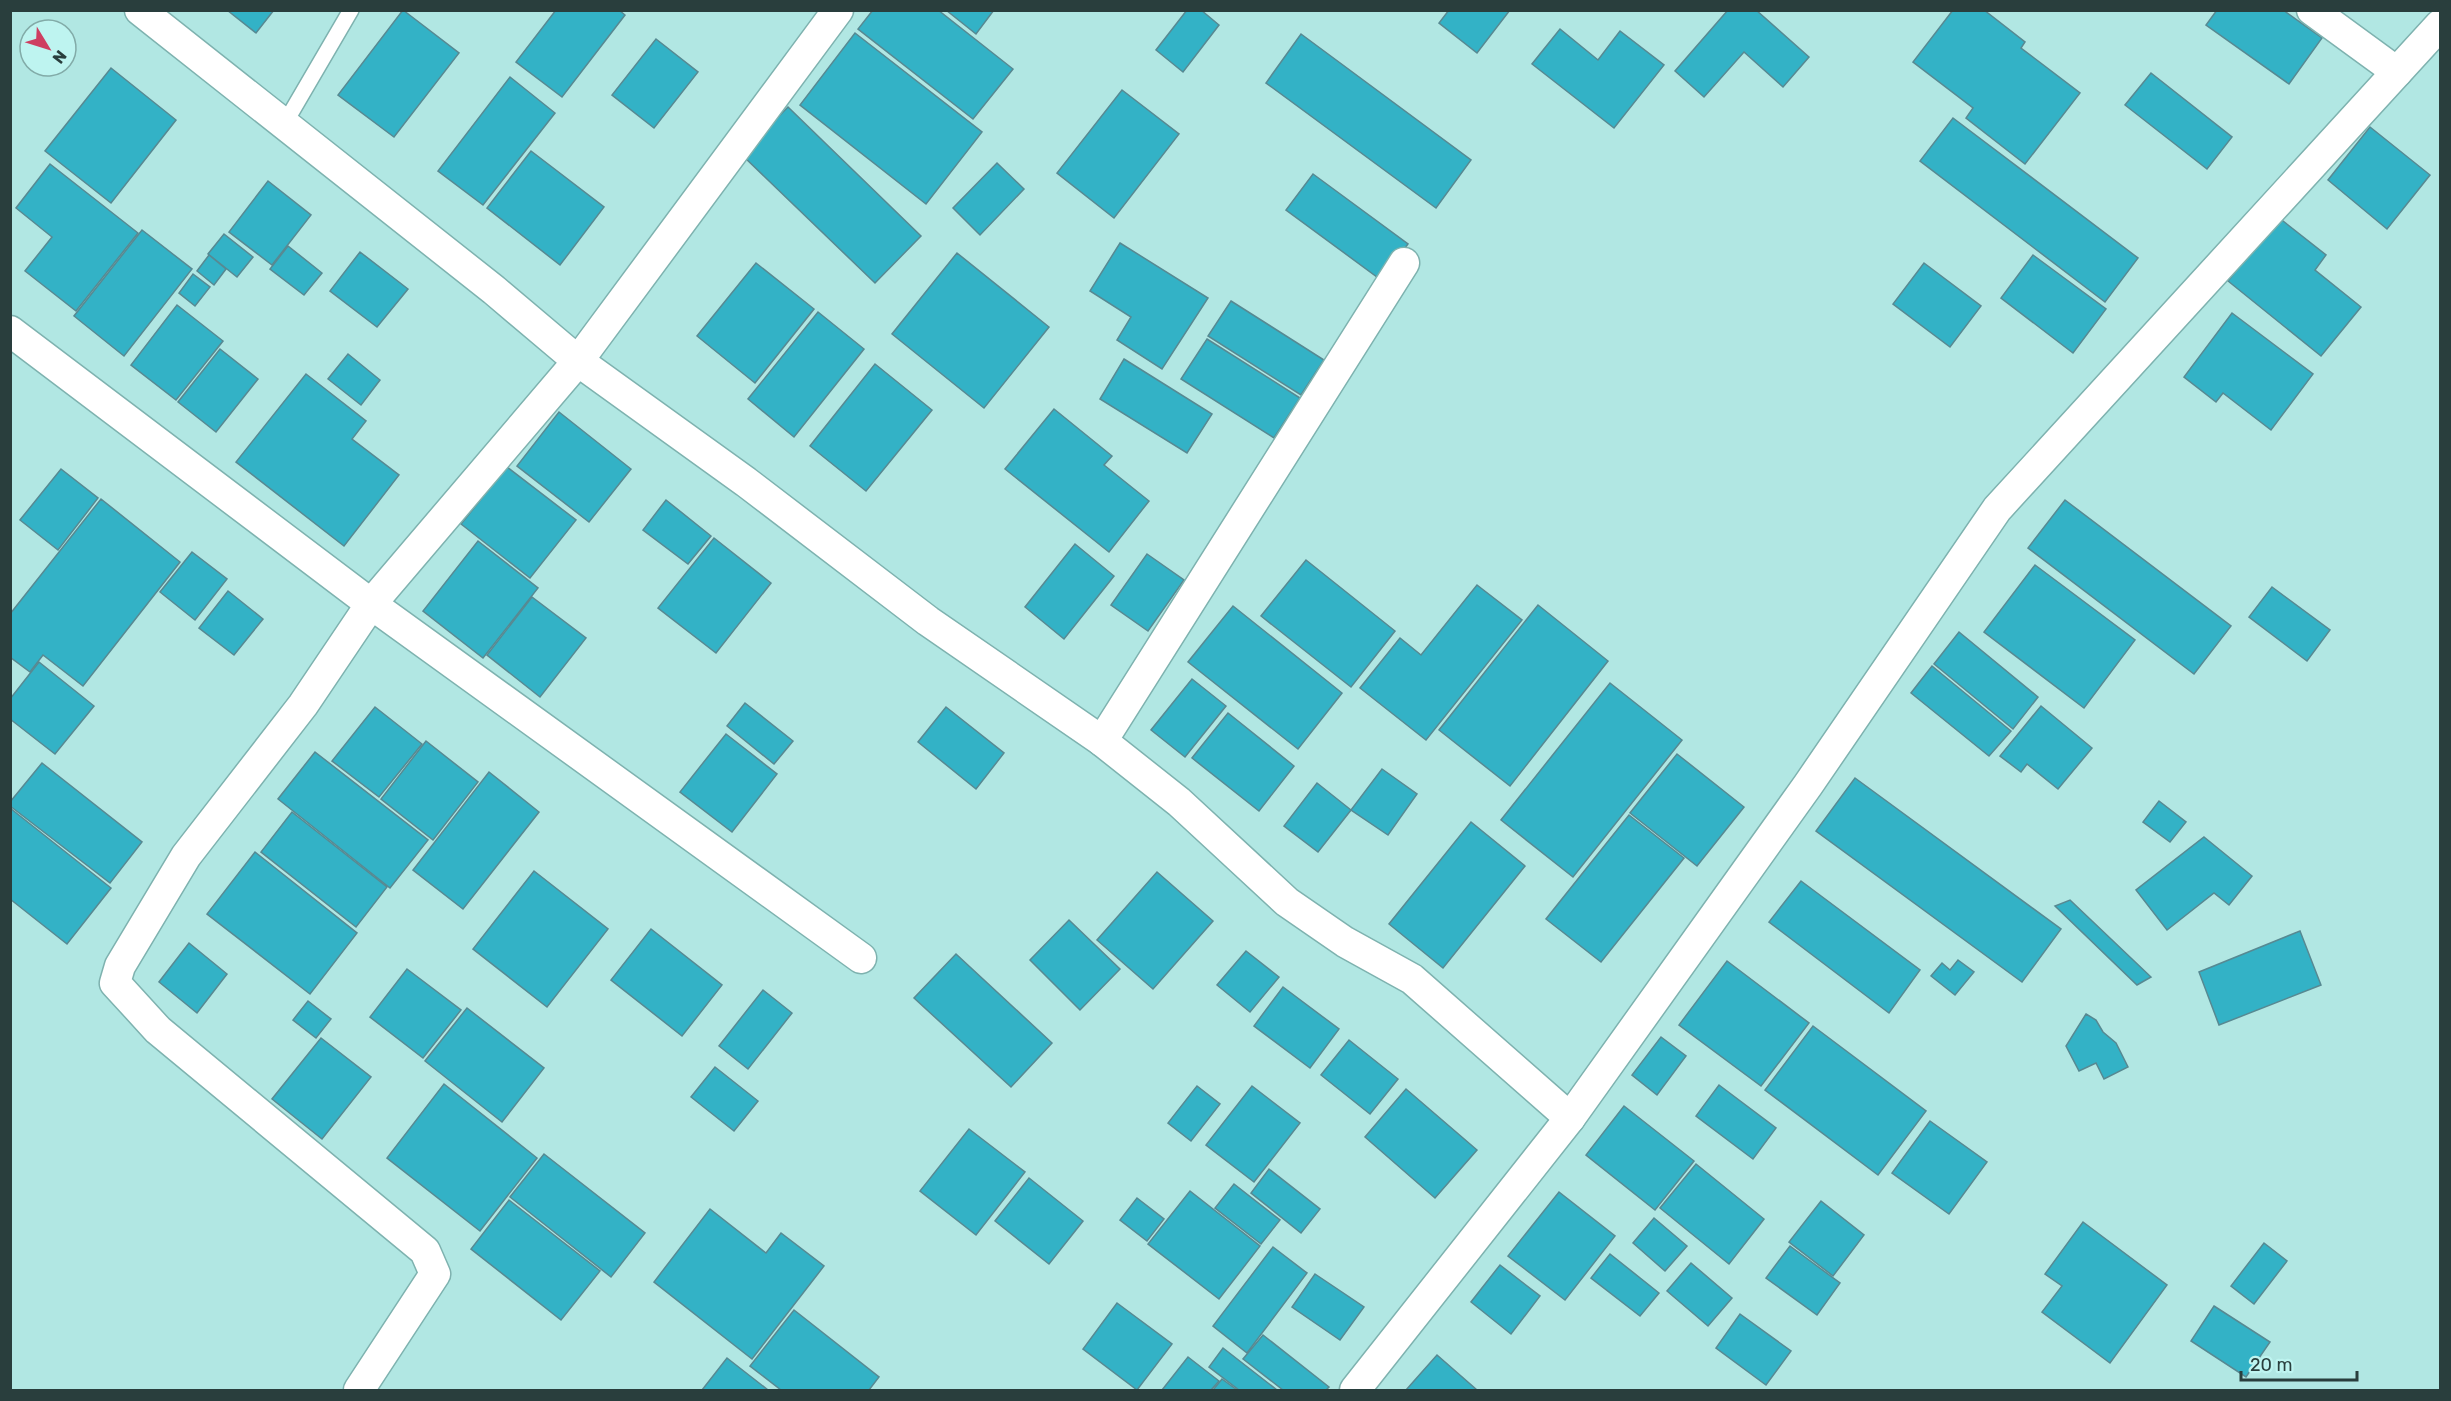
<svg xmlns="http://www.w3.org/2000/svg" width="2451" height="1401" font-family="Rubik,sans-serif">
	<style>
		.building { fill: #33b2c6; stroke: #578992; stroke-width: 1.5 }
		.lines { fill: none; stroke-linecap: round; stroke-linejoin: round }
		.lane-casing { stroke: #7eb2af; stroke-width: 18 }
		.street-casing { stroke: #7eb2af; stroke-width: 33 }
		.lane { stroke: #fff; stroke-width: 15 }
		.street { stroke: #fff; stroke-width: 30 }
	</style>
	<rect width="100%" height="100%" fill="#b1e7e3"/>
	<!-- building -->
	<g class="building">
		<path d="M227,10H274L256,33Z"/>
		<path d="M403,10L459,53L394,137L338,95Z"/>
		<path d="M556,10H619L625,15L562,97L516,62Z"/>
		<path d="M873,10H938L1013,69L973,119L858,29Z"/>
		<path d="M946,10H994L976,34Z"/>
		<path d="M1187,10H1201L1219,25L1183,72L1156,50Z"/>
		<path d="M1449,10H1510L1477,53L1439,23Z"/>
		<path d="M1728,10H1756L1809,57L1783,87L1744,52L1704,97L1675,71Z"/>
		<path d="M1953,10H1984L2025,42L2021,48L2080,93L2025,164L1966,118L1973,108L1913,62Z"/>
		<path d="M2217,10H2283L2322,38L2289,84L2206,25Z"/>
		<path d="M1560,29L1598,60L1620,31L1664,65L1614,128L1532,64Z"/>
		<path d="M855,33L982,132L926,204L800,105Z"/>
		<path d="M1301,34L1471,160L1436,208L1266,83Z"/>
		<path d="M656,39L698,72L654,128L612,95Z"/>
		<path d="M111,68L176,120L111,203L45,151Z"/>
		<path d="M2151,73L2232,137L2207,169L2125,105Z"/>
		<path d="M510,77L555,113L483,205L438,171Z"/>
		<path d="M1122,90L1179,134L1114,218L1057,173Z"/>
		<path d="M788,107L921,236L875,283L741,154Z"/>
		<path d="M1953,118L2138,258L2105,302L1920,161Z"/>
		<path d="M2370,127L2430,175L2387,229L2328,180Z"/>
		<path d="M531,151L604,207L560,265L487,208Z"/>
		<path d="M997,163L1024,189L980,235L953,208Z"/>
		<path d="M50,164L138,233L76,311L25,271L52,237L16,208Z"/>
		<path d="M1313,174L1408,244L1381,280L1286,210Z"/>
		<path d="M268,181L311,215L272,265L229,232Z"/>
		<path d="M2278,217L2326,255L2315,270L2361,307L2321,356L2228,281Z"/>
		<path d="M142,230L192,269L124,356L74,316Z"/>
		<path d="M224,234L253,257L237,277L208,254Z"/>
		<path d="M1120,243L1208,298L1162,369L1117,340L1131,317L1090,291Z"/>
		<path d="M288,246L322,273L304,295L270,269Z"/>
		<path d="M360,252L408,289L377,327L330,291Z"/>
		<path d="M957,253L1049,327L984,408L892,334Z"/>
		<path d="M209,255L226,269L214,285L197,271Z"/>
		<path d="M2033,255L2106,309L2073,353L2001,298Z"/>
		<path d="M756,263L814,309L755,383L697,336Z"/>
		<path d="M1924,263L1981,306L1950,347L1893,304Z"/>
		<path d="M193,274L210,287L195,306L179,293Z"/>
		<path d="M1231,301L1324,360L1301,395L1208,336Z"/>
		<path d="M177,305L223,341L176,400L131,365Z"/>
		<path d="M818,312L864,349L794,437L748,399Z"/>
		<path d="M2232,313L2313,374L2271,430L2223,393L2216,402L2184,377Z"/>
		<path d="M1207,339L1300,398L1274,438L1181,379Z"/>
		<path d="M220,349L258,379L216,432L178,402Z"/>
		<path d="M348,354L380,380L361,405L328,379Z"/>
		<path d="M1124,359L1212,414L1187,453L1100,399Z"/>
		<path d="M875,364L932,410L866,491L810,446Z"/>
		<path d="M306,374L366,421L352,439L399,475L344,546L236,462Z"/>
		<path d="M1054,409L1112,456L1104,465L1149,501L1109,552L1005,469Z"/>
		<path d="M559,412L631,469L589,522L517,466Z"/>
		<path d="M507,467L576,520L530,578L461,524Z"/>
		<path d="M61,469L98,498L58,550L20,520Z"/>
		<path d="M101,499L180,562L83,686L43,655L30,672L10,657V614Z"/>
		<path d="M666,500L711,536L688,564L643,530Z"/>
		<path d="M2065,500L2231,626L2194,674L2028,548Z"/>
		<path d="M714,538L771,583L716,653L658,608Z"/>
		<path d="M478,541L538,588L483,658L423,611Z"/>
		<path d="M1075,544L1114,576L1064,639L1025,607Z"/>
		<path d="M192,552L227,579L195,620L160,592Z"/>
		<path d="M1147,554L1184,580L1148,631L1111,605Z"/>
		<path d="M1306,560L1395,631L1351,687L1261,616Z"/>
		<path d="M2035,565L2135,640L2084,708L1984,632Z"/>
		<path d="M1477,585L1522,620L1426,740L1360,688L1400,638L1421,655Z"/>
		<path d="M2272,587L2330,630L2307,661L2249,617Z"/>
		<path d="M228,591L263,619L234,655L199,628Z"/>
		<path d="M532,597L586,638L540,697L487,655Z"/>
		<path d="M1538,605L1608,661L1510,786L1439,730Z"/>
		<path d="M1233,606L1342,693L1298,749L1188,662Z"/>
		<path d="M1959,632L2038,697L2013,729L1934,664Z"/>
		<path d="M39,662L94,706L55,754L10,719V699Z"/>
		<path d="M1932,666L2011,731L1989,756L1911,693Z"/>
		<path d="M1192,679L1226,706L1185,757L1151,730Z"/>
		<path d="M1610,683L1682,740L1573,877L1501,820Z"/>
		<path d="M745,703L793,741L774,764L727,726Z"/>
		<path d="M2041,706L2092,748L2058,789L2027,764L2021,772L2000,756Z"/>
		<path d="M375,707L422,744L379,797L332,761Z"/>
		<path d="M946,707L1004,753L976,789L918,742Z"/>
		<path d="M1228,713L1294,766L1259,811L1192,758Z"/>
		<path d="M726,734L777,774L732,832L680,792Z"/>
		<path d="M426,741L478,782L433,840L381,799Z"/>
		<path d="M315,752L428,840L390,888L278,799Z"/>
		<path d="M1677,754L1744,807L1697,866L1630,813Z"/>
		<path d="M42,763L142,842L110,883L10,806V802Z"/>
		<path d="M1382,769L1417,794L1388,835L1351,810Z"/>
		<path d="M489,772L539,812L463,909L413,870Z"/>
		<path d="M1855,778L2061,929L2022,982L1816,831Z"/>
		<path d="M1317,783L1351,810L1318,852L1284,826Z"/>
		<path d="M2159,801L2186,822L2170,842L2143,822Z"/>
		<path d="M10,808L111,888L67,944L10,899Z"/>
		<path d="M292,812L387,887L356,927L261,852Z"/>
		<path d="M1629,815L1684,858L1601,962L1546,919Z"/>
		<path d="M1471,822L1525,866L1443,968L1389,924Z"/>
		<path d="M2204,837L2252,876L2229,905L2214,893L2167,930L2136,890Z"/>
		<path d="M255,852L357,933L310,994L207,914Z"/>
		<path d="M534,871L608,929L547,1007L473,949Z"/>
		<path d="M1157,872L1213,921L1153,989L1097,940Z"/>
		<path d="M1801,881L1920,970L1889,1013L1769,922Z"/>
		<path d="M2070,900L2151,977L2137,985L2055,906Z"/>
		<path d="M1069,920L1120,969L1080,1010L1030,960Z"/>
		<path d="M651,929L722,985L682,1036L611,980Z"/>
		<path d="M2300,931L2321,985L2219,1025L2199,972Z"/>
		<path d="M189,943L227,974L197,1013L159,982Z"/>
		<path d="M1246,951L1279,977L1250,1012L1217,985Z"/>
		<path d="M956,954L1052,1043L1011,1087L914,998Z"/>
		<path d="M1958,960L1974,972L1955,995L1931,976L1942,963L1950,970Z"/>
		<path d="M1727,961L1809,1023L1761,1086L1679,1025Z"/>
		<path d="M407,969L461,1010L423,1058L370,1017Z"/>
		<path d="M1283,987L1339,1029L1310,1068L1254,1026Z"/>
		<path d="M763,990L792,1013L748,1069L719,1046Z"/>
		<path d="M308,1001L331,1019L316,1038L293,1020Z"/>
		<path d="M467,1008L544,1068L502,1122L425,1061Z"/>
		<path d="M2086,1014L2096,1020L2103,1032L2116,1043L2128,1067L2104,1079L2096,1063L2079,1071L2066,1046Z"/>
		<path d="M1813,1026L1926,1111L1878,1175L1765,1090Z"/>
		<path d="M1661,1037L1686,1056L1657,1095L1632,1075Z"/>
		<path d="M321,1038L371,1077L322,1139L272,1099Z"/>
		<path d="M1349,1040L1398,1079L1370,1114L1321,1075Z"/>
		<path d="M715,1067L758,1101L734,1131L691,1097Z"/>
		<path d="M444,1084L537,1158L480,1231L387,1158Z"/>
		<path d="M1719,1085L1776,1128L1753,1159L1696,1116Z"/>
		<path d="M1197,1086L1220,1104L1191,1141L1168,1123Z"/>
		<path d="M1252,1086L1300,1123L1254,1182L1206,1145Z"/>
		<path d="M1406,1089L1477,1150L1435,1198L1365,1137Z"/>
		<path d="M1624,1106L1694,1161L1655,1210L1586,1155Z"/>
		<path d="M1930,1121L1987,1162L1949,1214L1892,1173Z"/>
		<path d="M969,1129L1025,1172L976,1235L920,1191Z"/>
		<path d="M544,1154L645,1233L611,1277L510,1197Z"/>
		<path d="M1696,1164L1764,1219L1729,1264L1660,1208Z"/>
		<path d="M1269,1169L1320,1209L1301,1233L1251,1193Z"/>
		<path d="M1029,1178L1083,1221L1049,1264L995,1221Z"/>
		<path d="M1234,1184L1280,1220L1261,1244L1215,1208Z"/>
		<path d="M1190,1191L1260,1246L1219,1299L1148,1244Z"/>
		<path d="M1559,1192L1615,1236L1565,1300L1508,1256Z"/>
		<path d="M1137,1198L1164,1219L1147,1241L1120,1220Z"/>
		<path d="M509,1200L600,1271L561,1320L471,1249Z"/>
		<path d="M1821,1201L1864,1235L1833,1276L1789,1242Z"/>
		<path d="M710,1209L766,1253L781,1233L824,1266L752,1359L654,1282Z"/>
		<path d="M1654,1218L1687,1246L1665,1271L1633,1243Z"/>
		<path d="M2083,1222L2167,1285L2110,1363L2042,1312L2062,1286L2045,1274Z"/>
		<path d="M2264,1243L2287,1261L2254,1304L2231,1286Z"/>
		<path d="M1790,1246L1840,1283L1817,1315L1766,1278Z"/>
		<path d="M1273,1247L1307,1273L1247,1353L1213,1326Z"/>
		<path d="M1610,1254L1659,1293L1640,1316L1591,1278Z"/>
		<path d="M1691,1263L1732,1298L1708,1326L1667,1291Z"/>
		<path d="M1500,1265L1540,1296L1511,1334L1471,1302Z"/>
		<path d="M1315,1274L1364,1307L1340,1340L1292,1307Z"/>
		<path d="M1117,1303L1172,1344L1137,1390L1083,1349Z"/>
		<path d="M2214,1306L2270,1342L2246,1377L2191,1341Z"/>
		<path d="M794,1310L879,1377L869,1390H781L750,1366Z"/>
		<path d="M1740,1314L1791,1351L1766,1385L1716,1348Z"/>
		<path d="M1263,1335L1329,1387L1326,1390H1283L1243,1359Z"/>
		<path d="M1223,1348L1277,1390H1239L1209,1367Z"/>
		<path d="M1437,1355L1477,1390H1406Z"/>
		<path d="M1188,1357L1219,1381L1211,1390H1162Z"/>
		<path d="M727,1358L768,1390H702Z"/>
		<path d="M1222,1379L1237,1390H1213Z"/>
	</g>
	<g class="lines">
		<defs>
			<path id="lane" d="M285,123L351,10"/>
			<g id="street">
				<path d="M140,10L494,290L578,361L746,482L928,621L1102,741L1179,802L1287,902L1345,942L1412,979L1570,1118"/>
				<path d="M2312,10L2397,72"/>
				<path d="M10,331L371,604L861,958"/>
				<path d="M1102,741L1404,263"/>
				<path d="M359,1390L435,1274L425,1251L158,1030L115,983L120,966L186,856L303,705L371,604L578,361L838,10"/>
				<path d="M1355,1390L1570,1118L1808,785L1997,509L2440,25"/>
			</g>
		</defs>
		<!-- lane casing -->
		<use href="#lane" class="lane-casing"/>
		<!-- street casing -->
		<use href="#street" class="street-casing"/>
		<!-- lane -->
		<use href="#lane" class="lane"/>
		<!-- street -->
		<use href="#street" class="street"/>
	</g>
	<!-- border -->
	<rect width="2451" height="1401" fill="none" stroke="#293e3d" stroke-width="24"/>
	<!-- north arrow -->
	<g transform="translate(48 48) rotate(128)"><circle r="28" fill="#bef4f0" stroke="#82aba8" stroke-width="1.5"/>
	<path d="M0-4.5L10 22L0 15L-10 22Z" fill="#ce3e61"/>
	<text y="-9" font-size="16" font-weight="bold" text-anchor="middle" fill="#293e3d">N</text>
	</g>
	<!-- scale -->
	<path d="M2241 1371v9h116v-9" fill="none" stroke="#293e3d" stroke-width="3"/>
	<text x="2250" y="1371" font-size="18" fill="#293e3d" stroke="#bef4f0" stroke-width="4.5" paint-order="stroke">20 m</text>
</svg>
